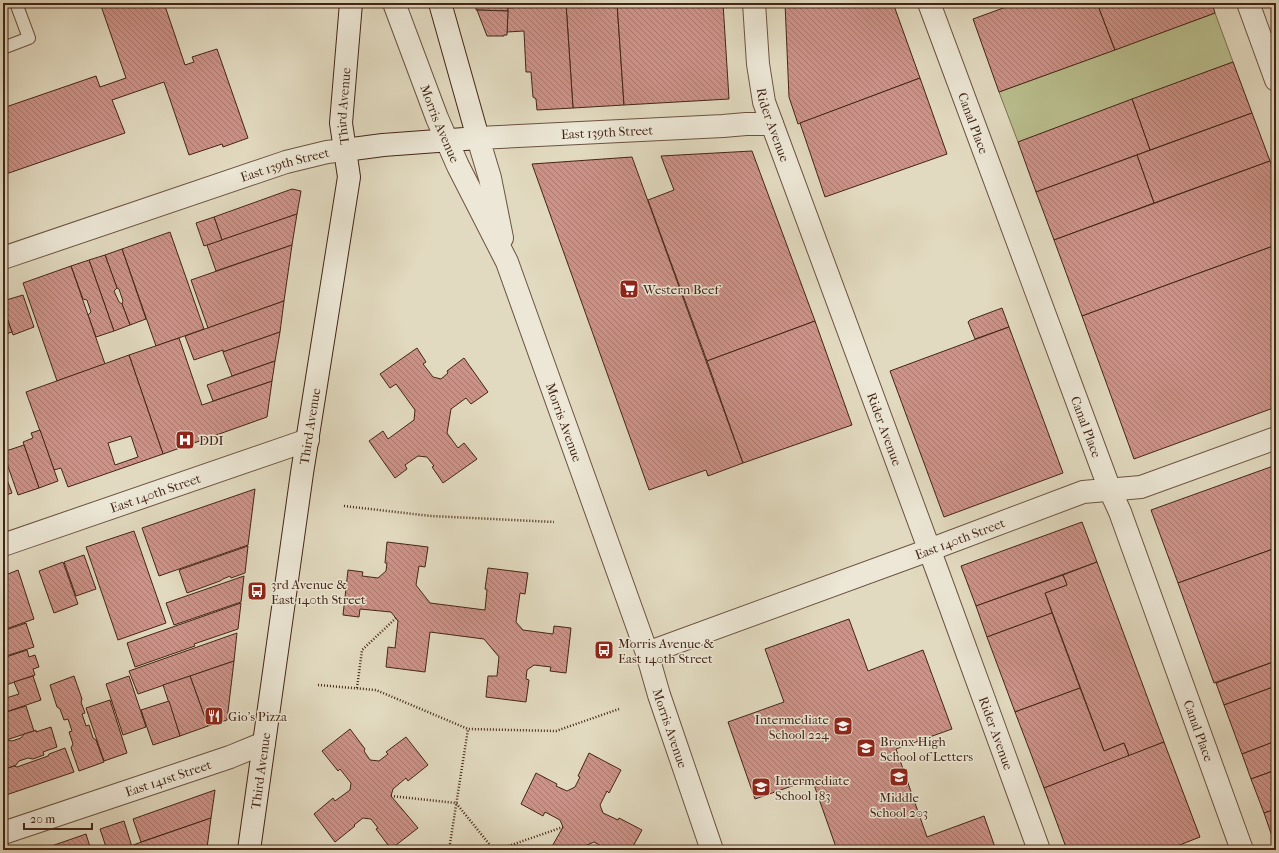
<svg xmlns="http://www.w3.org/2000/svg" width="1279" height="853" font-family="'IM FELL French Canon',serif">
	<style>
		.green { fill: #b9be8e; stroke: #7e7252 }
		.building { fill: url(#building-back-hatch); stroke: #442516; fill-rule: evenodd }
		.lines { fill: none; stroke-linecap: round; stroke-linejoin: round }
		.lane-casing { stroke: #6c5240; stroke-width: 14 }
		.street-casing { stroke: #6c5240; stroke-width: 24 }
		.secondary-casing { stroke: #442516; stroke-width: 24 }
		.path { stroke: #442516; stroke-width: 2.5; stroke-dasharray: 1 2; stroke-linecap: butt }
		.lane { stroke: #ece7d6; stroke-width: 12 }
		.street { stroke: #ece7d6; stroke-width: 22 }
		.secondary { stroke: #ece7d6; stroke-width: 22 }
		.labels { text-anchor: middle; stroke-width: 3; stroke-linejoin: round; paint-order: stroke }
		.street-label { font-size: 13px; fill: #442516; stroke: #ece7d6 }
		.poi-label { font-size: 13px; fill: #442516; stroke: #ece7d6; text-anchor: start }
	</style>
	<defs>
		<pattern id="building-back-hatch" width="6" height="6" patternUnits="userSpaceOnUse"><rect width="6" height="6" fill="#cd9288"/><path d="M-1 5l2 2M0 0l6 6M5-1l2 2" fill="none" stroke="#a8776e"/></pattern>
	</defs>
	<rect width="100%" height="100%" fill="#e2dac0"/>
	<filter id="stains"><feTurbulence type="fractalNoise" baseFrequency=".005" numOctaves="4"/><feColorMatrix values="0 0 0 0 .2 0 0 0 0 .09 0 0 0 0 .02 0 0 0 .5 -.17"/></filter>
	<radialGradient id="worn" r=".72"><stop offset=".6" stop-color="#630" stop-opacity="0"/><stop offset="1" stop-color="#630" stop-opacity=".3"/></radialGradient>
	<!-- green -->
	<path class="green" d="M1215,13L1233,62L1018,142L999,92Z"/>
	<!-- building -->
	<g class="building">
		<path d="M100,3H164L185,65L194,62L192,57L217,49L248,138L223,147L222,144L189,155L164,82L112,100L125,133L3,175V108L96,76L100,87L126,78Z"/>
		<path d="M476,3H508V11L476,10Z"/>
		<path d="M588,3H617L624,105L573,108L566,4Z"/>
		<path d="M617,3H723L729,99L624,105Z"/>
		<path d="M785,3H893L920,78L798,124L789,97Z"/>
		<path d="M1017,3H1097L1115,50L999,92L973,19Z"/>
		<path d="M1097,3H1212L1215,13L1115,50Z"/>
		<path d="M566,4L573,108L537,110L536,99L533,97L531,72H526L524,31L507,32L508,8Z"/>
		<path d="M477,10L508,11L507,35H504V36H487Z"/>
		<path d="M1233,62L1252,113L1150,150L1132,99Z"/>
		<path d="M920,78L947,154L825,197L800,123Z"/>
		<path d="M1132,99L1150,150L1036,192L1018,142Z"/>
		<path d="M1252,113L1270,161L1154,203L1137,155Z"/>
		<path d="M752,151L815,321L707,361L648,200L674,190L661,156Z"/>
		<path d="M1137,155L1154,203L1054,240L1036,192Z"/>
		<path d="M632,157L743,463L708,476L706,470L649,490L532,164Z"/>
		<path d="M1270,161L1276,178V245L1082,316L1054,240Z"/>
		<path d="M292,189L301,191L297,214L222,240L214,217Z"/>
		<path d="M297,214L292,245L216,271L207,245Z"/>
		<path d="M214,217L222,240L204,246L196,223Z"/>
		<path d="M170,232L204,329L156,346L122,249Z"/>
		<path d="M292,245L284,301L208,328L191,280Z"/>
		<path d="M1276,245V407L1134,459L1082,316Z"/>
		<path d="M122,249L146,319L130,325L122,304L123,301L119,289L117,288L105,255Z"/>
		<path d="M105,255L117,288L114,291L119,302L122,304L130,325L114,331L89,260Z"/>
		<path d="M89,260L114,331L96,337L88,315L91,312L87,300L83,299L71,266Z"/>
		<path d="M71,266L105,364L57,381L23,283Z"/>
		<path d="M23,295L34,327L13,335L3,307V301Z"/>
		<path d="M284,301L280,332L223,352V350L194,360L185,336Z"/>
		<path d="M3,307L12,332L3,335Z"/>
		<path d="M1002,308L1009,327L975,339L968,322L970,320Z"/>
		<path d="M815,321L852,425L743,463L707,361Z"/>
		<path d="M1009,327L1063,473L944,517L890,371Z"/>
		<path d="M280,332L275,361L232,376L223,352Z"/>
		<path d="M179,338L202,405L272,381L267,417L163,454L129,355Z"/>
		<path d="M417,348L426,362L423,364L433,377L441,379L448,373L447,371L464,358L488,392L471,404L466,398L451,409L447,433L458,448L464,443L477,459L443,483L432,467L434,466L427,457L418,456L405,465L407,469L395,478L369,441L383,431L388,439L414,420L415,410L396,384L390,388L380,374Z"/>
		<path d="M129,355L163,454L68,487L61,468L54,470L26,392ZM131,436L138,457L115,465L108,443Z"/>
		<path d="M275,361L272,381L213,401L207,385Z"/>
		<path d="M40,430L58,481L39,488L23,442L33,438L31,433Z"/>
		<path d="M24,445L39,488L18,495L3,452Z"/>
		<path d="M1276,465V548L1178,583L1151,510Z"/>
		<path d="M3,469L12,493L3,496Z"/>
		<path d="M255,489L248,545L159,576L142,528Z"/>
		<path d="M1082,522L1097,562L976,606L961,566Z"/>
		<path d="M134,531L166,623L118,640L86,547Z"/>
		<path d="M387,542L428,547L425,567L419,566L416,585L430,603L485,610L487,590L485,589L488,568L528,573L525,594L520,593L516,622L523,630L553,634L554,626L571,628L566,673L550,671L551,667L534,665L527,670L526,679L529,680L526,702L486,697L488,676H497L499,657L484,639L430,632L425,672L386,667L388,647L395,648L398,621L391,612L360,609L359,617L343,615L348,570L363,572L362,576L378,578L386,571L387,563H385Z"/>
		<path d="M248,546L245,573L231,578L230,576L223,579L220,581L187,593L179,570Z"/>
		<path d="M1276,548V661L1214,683L1178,583Z"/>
		<path d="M84,555L96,589L76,596L64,562Z"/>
		<path d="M63,562L78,604L54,613L39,571Z"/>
		<path d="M1097,562L1164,742L1129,756L1124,743L1104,751L1045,593L1067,585L1063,575Z"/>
		<path d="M18,570L34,619L3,630V576Z"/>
		<path d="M1063,575L1067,585L1045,593L1052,613L987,637L976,606Z"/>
		<path d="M244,576L241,602L174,625L166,603Z"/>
		<path d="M241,603L238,629L194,644L195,646L135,667L127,643Z"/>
		<path d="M1052,613L1080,688L1015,712L987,637Z"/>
		<path d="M849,619L868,671L923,650L952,729L896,749L927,837L984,816L996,850H837L812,779L755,799L728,722L784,702L765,649Z"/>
		<path d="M26,623L34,647L3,657V631Z"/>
		<path d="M237,633L234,661L138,694L129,671Z"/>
		<path d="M27,650L29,657L35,655L39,667L33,669L35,675L3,686V658Z"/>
		<path d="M234,661L227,720L208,726L190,676Z"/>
		<path d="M1276,661V686L1224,705L1216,683Z"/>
		<path d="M33,676L41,700L3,713V699L19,694L14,682Z"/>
		<path d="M74,676L82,699L81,702L85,713L82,714L86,726L89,725L93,738L96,740L104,762L79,771L71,748L73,744L69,732L72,731L68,719L64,720L60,709L57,707L50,685Z"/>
		<path d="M129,676L146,727L123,735L106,684Z"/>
		<path d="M190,676L208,726L180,736L163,685Z"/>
		<path d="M1276,686V741L1242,754L1224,705Z"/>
		<path d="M1080,688L1104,751L1124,743L1129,756L1044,788L1015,712Z"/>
		<path d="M110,700L127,753L104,761L86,708Z"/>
		<path d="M169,701L180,736L153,745L141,710Z"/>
		<path d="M26,706L34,731L3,741V713Z"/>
		<path d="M51,727L57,747L43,752L44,755L33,759L28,758L19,761L16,765L3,770V741L8,740L12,741L21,738L24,734L34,731L36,730V732Z"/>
		<path d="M350,729L365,749L364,751L370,760L379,761L388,754L386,752L406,737L428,765L408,781L406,778L393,789L391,796L418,828L391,849L376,829L378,828L371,819L363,818L354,825L355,826L335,842L314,814L333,798L335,801L350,790L351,783L340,769L338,771L322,751Z"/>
		<path d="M1276,741V770L1251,779L1242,754Z"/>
		<path d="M1164,742L1200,837L1167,850H1067L1044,788Z"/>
		<path d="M65,748L74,772L6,795L3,787V770L14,766L17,767L48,756L49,754Z"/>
		<path d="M589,753L621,770L609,793L607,791L600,805L603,813L618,820L619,818L642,830L631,850H606L605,849V848L594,842L587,845L585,850H550L563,827L560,820L545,812L543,816L521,804L536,773L557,784L556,786L567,791L575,787L580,777L578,776Z"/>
		<path d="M1276,770V809L1264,813L1251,779Z"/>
		<path d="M215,790L211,818L141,842L133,819Z"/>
		<path d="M1276,809V845H1275L1264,813Z"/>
		<path d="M211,818L207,848L200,850H135L133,845Z"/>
		<path d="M124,821L133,850H107L100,829Z"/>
		<path d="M86,834L91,850H40Z"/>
	</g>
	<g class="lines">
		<defs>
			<path id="lane" d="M3,48L29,38L16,3"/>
			<g id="street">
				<path id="s1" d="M394,3L437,118L458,166L507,262L647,653L659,695L712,850"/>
				<path id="s2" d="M754,3L758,64L764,102L938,573L1039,850"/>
				<path id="s3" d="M929,3L1110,490L1120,512L1242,850"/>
				<path d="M1248,3L1276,80"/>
				<path id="s4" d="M502,238L490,178L478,138L723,126L746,124H772"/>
				<path id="s5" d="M3,258L286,162L327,152L345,150"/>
				<path id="s6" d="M3,545L308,440"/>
				<path id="s7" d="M647,653L929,550L1083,492L1141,487L1276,438"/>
				<path id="s8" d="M3,833L230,757L264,743"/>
			</g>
			<g id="secondary">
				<path d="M345,150L383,145L478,138L440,3"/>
				<path id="s9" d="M249,850L302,473L349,177L341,123L351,3"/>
			</g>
		</defs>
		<!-- lane casing -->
		<use href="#lane" class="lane-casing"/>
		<!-- street casing -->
		<use href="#street" class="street-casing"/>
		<!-- secondary casing -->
		<use href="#secondary" class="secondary-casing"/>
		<!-- path -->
		<g class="path">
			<path d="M344,506L431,516L554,522"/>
			<path d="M318,685L376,690L468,729L556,731L619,709"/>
			<path d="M357,688L362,650L396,618"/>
			<path d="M391,796L456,803L494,850"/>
			<path d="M449,850L468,729"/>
			<path d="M497,850L563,827"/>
		</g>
		<!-- lane -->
		<use href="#lane" class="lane"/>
		<!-- street -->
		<use href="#street" class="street"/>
		<!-- secondary -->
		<use href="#secondary" class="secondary"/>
	</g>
	<!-- icons -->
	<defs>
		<symbol id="supermarket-square" viewBox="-11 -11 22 22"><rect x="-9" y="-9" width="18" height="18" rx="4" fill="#8f2418" stroke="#ece7d6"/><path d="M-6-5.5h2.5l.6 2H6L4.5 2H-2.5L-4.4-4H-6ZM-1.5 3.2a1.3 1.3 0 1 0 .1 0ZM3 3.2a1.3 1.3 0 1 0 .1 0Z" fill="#fff"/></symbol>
		<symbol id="hospital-square" viewBox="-11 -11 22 22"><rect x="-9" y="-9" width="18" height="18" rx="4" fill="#8f2418" stroke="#ece7d6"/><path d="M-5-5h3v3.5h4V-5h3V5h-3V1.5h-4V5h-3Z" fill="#fff"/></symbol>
		<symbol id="bus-square" viewBox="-11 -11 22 22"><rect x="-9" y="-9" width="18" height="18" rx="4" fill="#8f2418" stroke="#ece7d6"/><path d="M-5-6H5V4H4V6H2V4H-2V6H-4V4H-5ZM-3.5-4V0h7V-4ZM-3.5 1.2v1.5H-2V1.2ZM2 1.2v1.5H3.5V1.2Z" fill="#fff"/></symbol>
		<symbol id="restaurant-square" viewBox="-11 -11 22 22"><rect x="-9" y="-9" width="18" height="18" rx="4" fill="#8f2418" stroke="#ece7d6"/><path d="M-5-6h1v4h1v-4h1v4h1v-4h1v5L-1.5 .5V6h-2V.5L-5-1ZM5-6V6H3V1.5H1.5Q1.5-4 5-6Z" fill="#fff"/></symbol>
		<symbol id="school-square" viewBox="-11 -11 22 22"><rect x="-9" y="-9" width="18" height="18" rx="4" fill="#8f2418" stroke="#ece7d6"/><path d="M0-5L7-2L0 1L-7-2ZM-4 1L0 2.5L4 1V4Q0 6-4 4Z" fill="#fff"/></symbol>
	</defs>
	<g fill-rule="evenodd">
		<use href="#supermarket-square" x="618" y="278" width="22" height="22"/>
		<use href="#hospital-square" x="174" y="429" width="22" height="22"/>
		<use href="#bus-square" x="246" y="580" width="22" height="22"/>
		<use href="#bus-square" x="593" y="639" width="22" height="22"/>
		<use href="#restaurant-square" x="203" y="705" width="22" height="22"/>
		<use href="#school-square" x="832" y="715" width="22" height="22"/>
		<use href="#school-square" x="855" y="737" width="22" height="22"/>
		<use href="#school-square" x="888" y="766" width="22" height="22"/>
		<use href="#school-square" x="750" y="776" width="22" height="22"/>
	</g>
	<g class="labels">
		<!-- street labels -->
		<g class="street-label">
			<text dy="5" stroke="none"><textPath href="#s9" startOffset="752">Third Avenue</textPath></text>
			<text dy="5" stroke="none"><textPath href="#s1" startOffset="129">Morris Avenue</textPath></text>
			<text dy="5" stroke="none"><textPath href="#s3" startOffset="128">Canal Place</textPath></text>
			<text dy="5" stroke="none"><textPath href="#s2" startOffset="124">Rider Avenue</textPath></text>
			<text dy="5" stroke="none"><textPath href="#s4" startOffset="232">East 139th Street</textPath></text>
			<text dy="5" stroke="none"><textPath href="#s5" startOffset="297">East 139th Street</textPath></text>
			<text dy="5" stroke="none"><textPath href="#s1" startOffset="453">Morris Avenue</textPath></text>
			<text dy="5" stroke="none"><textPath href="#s3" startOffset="452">Canal Place</textPath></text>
			<text dy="5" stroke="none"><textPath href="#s9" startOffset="428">Third Avenue</textPath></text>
			<text dy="5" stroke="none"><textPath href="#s2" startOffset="448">Rider Avenue</textPath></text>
			<text dy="5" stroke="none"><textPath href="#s6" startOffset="161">East 140th Street</textPath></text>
			<text dy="5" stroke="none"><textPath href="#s7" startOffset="333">East 140th Street</textPath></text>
			<text dy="5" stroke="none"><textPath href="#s1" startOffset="777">Morris Avenue</textPath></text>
			<text dy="5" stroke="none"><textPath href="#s3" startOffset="776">Canal Place</textPath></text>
			<text dy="5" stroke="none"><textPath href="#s2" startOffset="772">Rider Avenue</textPath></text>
			<text dy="5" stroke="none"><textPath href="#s9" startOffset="80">Third Avenue</textPath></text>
			<text dy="5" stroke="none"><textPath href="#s8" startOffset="174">East 141st Street</textPath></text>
		</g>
		<!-- poi labels -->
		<g class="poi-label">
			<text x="643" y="294">Western Beef</text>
			<text x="199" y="445">DDI</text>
			<text x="271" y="589">3rd Avenue &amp;<tspan x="271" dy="15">East 140th Street</tspan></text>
			<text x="618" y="648">Morris Avenue &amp;<tspan x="618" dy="15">East 140th Street</tspan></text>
			<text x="228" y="721">Gio's Pizza</text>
			<text x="829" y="724" text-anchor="end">Intermediate<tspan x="829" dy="15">School 224</tspan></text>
			<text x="880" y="746">Bronx High<tspan x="880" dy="15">School of Letters</tspan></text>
			<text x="775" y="785">Intermediate<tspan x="775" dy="15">School 183</tspan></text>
			<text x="899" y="802" text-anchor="middle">Middle<tspan x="899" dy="15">School 203</tspan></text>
		</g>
	</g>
	<!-- margin -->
	<rect width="1279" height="853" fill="none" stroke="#e2dac0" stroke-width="16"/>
	<rect x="4" y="4" width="1271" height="845" fill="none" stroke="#442516" stroke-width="2"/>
	<rect x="8" y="8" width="1263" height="837" fill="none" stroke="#442516"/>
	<!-- scale -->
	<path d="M24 823v6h68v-6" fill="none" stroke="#442516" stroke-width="2"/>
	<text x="30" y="823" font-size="12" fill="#442516" stroke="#ece7d6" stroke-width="3" paint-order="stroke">20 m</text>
	<rect width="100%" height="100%" filter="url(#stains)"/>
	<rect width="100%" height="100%" fill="url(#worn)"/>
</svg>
